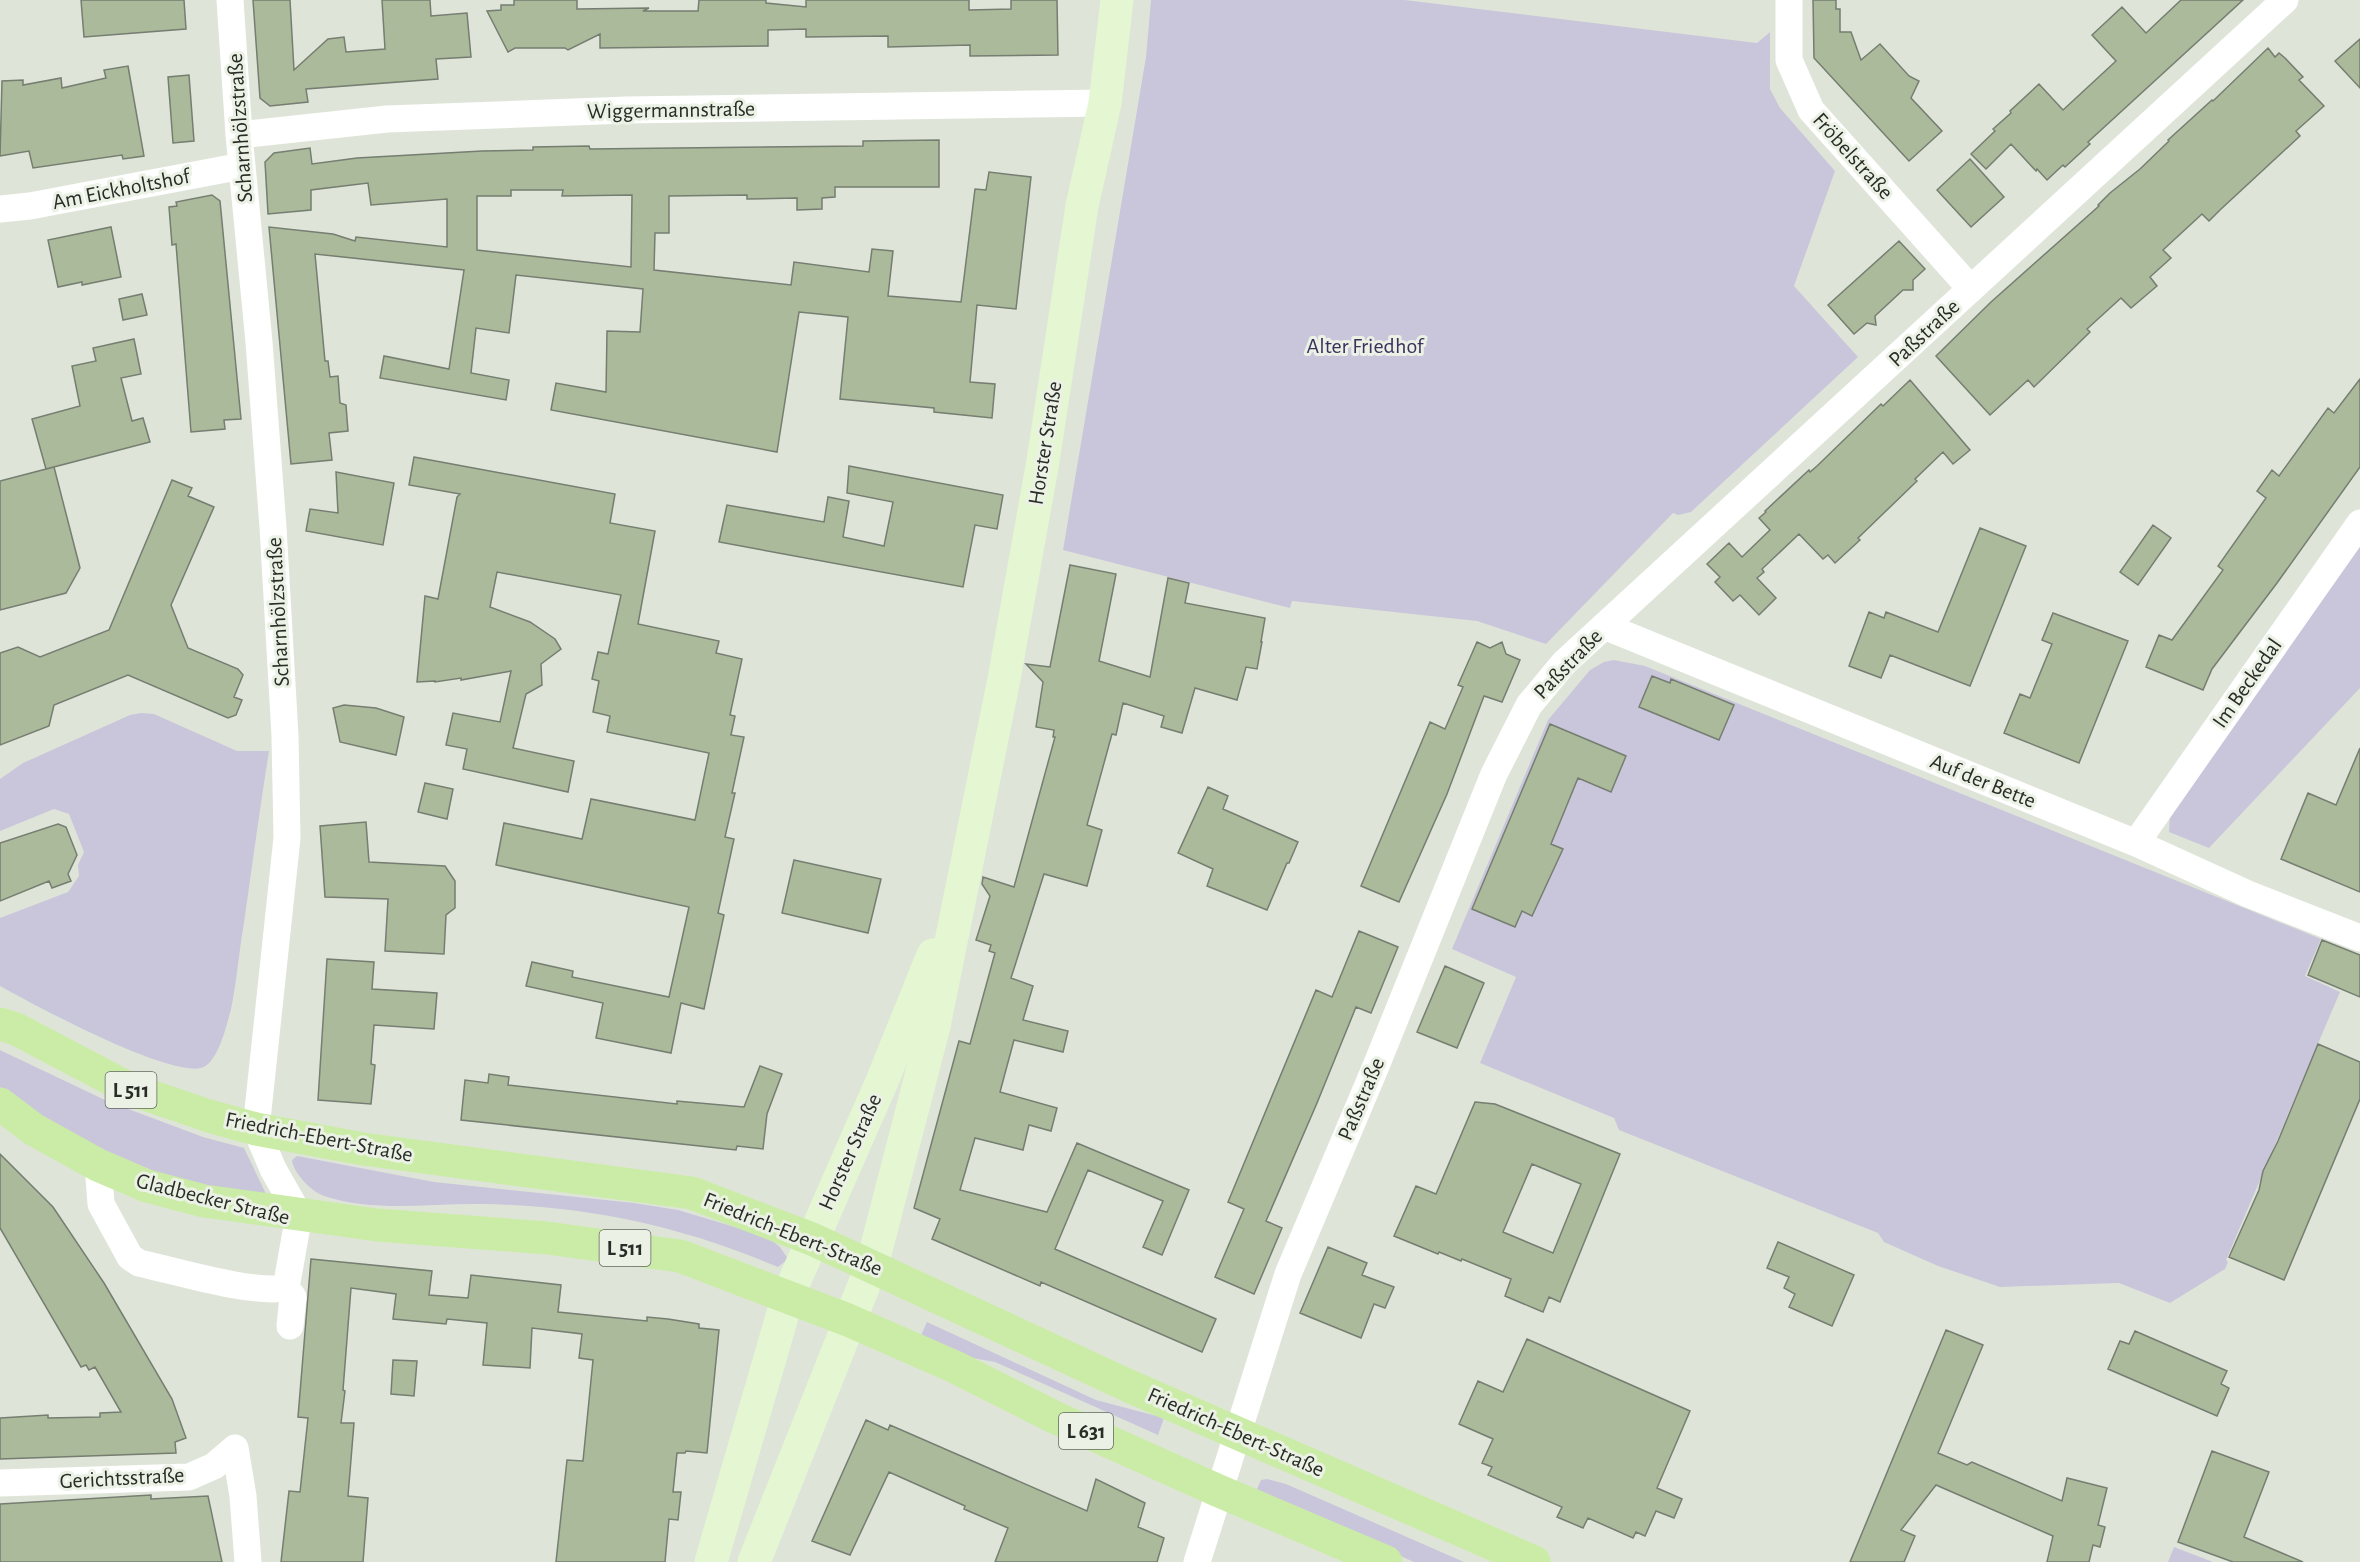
<svg xmlns="http://www.w3.org/2000/svg" width="2360" height="1562" font-family="'Alegreya Sans',sans-serif">
  <style>
    .green { fill: #c9c6db }
    .building { fill: #aaba9b; stroke: #767d71; stroke-width: 1.5; fill-rule: evenodd }
    .lines { fill: none; stroke-linecap: round; stroke-linejoin: round }
    .street { stroke: #fff; stroke-width: 27 }
    .secondary { stroke: #e5f6d3; stroke-width: 33 }
    .primary { stroke: #cbeca6; stroke-width: 33 }
    .labels { text-anchor: middle; dominant-baseline: central; stroke-width: 6; stroke-linejoin: round; paint-order: stroke }
    .shield { fill: #ebf2e5; stroke: #636760; stroke-width: 1.5 }
    .shield-label { font-size: 21px; font-weight: bold; fill: #292c27 }
    .street-label { font-size: 22px; fill: #292c27; stroke: #ebf2e5 }
    .park-label { font-size: 22px; fill: #3b315e; stroke: #ebf2e5 }
  </style>
  <rect width="100%" height="100%" fill="#dee5d8"/>
  <path class="green" d="M 1151,0 L 1405,0 L 1757,43 L 1770,32 L 1770,89 L 1780,108 L 1835,171 L 1794,286 L 1858,357 L 1691,512 L 1678,515 L 1673,513 L 1546,644 L 1477,621 L 1292,601 L 1290,608 L 1063,550 L 1146,57 Z
    M 2360,547 L 2360,688 L 2209,848 L 2169,832 L 2170,813 Z
    M 1614,660 L 1645,666 L 2321,939 L 2305,976 L 2340,992 L 2226,1260 L 2228,1262 L 2225,1269 L 2170,1303 L 2119,1283 L 2000,1287 L 1938,1266 L 1884,1242 L 1878,1233 L 1619,1130 L 1614,1118 L 1480,1063 L 1516,977 L 1452,949 L 1548,720 L 1590,670 L 1604,662 Z
    M 141,713 L 154,714 L 237,751 L 269,751 C 260,808 252,866 244,923 C 239,951 237,981 231,1009 C 227,1024 218,1064 201,1068 C 166,1076 36,1006 0,986 L 0,918 L 68,892 L 79,876 L 78,865 L 84,852 L 69,814 L 54,809 L 0,831 L 0,779 L 23,763 L 130,715 Z
    M 0,1050 L 107,1101 L 203,1137 L 244,1148 L 266,1194 L 179,1181 L 92,1147 L 22,1104 L 0,1087 Z
    M 297,1156 L 434,1182 L 634,1203 L 678,1210 L 768,1237 L 780,1247 L 788,1259 L 778,1267 C 681,1226 588,1206 482,1204 C 430,1203 376,1213 324,1196 C 312,1192 293,1173 292,1160 Z
    M 927,1322 L 1096,1400 L 1164,1418 L 1158,1435 L 995,1362 L 944,1353 L 919,1340 Z
    M 1267,1479 L 1286,1484 L 1464,1562 L 1414,1562 L 1261,1494 L 1257,1489 L 1261,1480 Z
    M 2174,1547 L 2213,1562 L 2168,1562 Z"/>
  <path class="building" d="M 81,0 L 184,0 L 186,29 L 84,37 Z
    M 253,0 L 290,0 L 294,70 L 328,39 L 344,37 L 346,52 L 385,49 L 382,0 L 430,0 L 431,16 L 467,13 L 471,57 L 436,59 L 438,79 L 306,89 L 308,102 L 270,106 L 260,98 Z
    M 514,0 L 577,0 L 577,9 L 649,8 L 643,11 L 698,11 L 699,0 L 766,0 L 766,3 L 806,7 L 806,0 L 969,0 L 969,10 L 1011,9 L 1011,0 L 1057,0 L 1058,55 L 970,56 L 970,45 L 888,47 L 888,36 L 806,37 L 806,29 L 768,30 L 768,46 L 600,48 L 600,34 L 568,50 L 565,48 L 515,48 L 508,52 L 487,11 L 501,10 L 501,5 L 514,5 Z
    M 1813,0 L 1836,0 L 1836,9 L 1840,9 L 1840,32 L 1851,32 L 1861,60 L 1880,44 L 1909,76 L 1919,81 L 1911,98 L 1942,131 L 1909,161 L 1814,58 Z
    M 2181,0 L 2243,0 L 2088,142 L 2090,144 L 2065,167 L 2063,165 L 2047,180 L 2037,169 L 2036,171 L 2011,144 L 1986,169 L 1971,154 L 1995,131 L 1993,129 L 2011,113 L 2010,111 L 2039,84 L 2063,110 L 2116,61 L 2092,35 L 2122,7 L 2146,33 Z
    M 2360,39 L 2360,88 L 2335,61 Z
    M 2268,48 L 2275,57 L 2279,53 L 2285,58 L 2303,77 L 2299,80 L 2324,106 L 2296,131 L 2300,136 L 2220,210 L 2209,221 L 2202,214 L 2163,250 L 2171,258 L 2150,277 L 2157,286 L 2131,308 L 2121,298 L 2087,329 L 2090,332 L 2034,387 L 2028,380 L 1990,415 L 1936,356 L 1991,302 L 2099,206 L 2098,205 L 2110,193 L 2140,169 L 2169,141 L 2168,140 L 2212,100 L 2213,101 Z
    M 128,66 L 144,156 L 123,159 L 122,155 L 33,168 L 29,151 L 0,156 L 2,81 L 23,80 L 23,85 L 61,78 L 62,88 L 106,78 L 104,70 Z
    M 189,75 L 194,141 L 173,143 L 168,77 Z
    M 939,140 L 939,187 L 835,187 L 835,197 L 822,198 L 822,209 L 797,210 L 797,198 L 747,199 L 747,195 L 669,196 L 669,233 L 655,233 L 654,270 L 791,285 L 794,262 L 869,272 L 872,249 L 893,251 L 888,296 L 961,302 L 975,189 L 986,190 L 989,172 L 1031,177 L 1016,309 L 977,305 L 970,382 L 995,384 L 992,418 L 934,412 L 934,408 L 840,399 L 848,317 L 799,312 L 777,452 L 551,410 L 556,383 L 606,392 L 607,331 L 640,332 L 643,289 L 516,275 L 509,333 L 476,328 L 471,373 L 509,380 L 506,400 L 380,378 L 384,356 L 449,369 L 464,270 L 315,254 L 325,361 L 328,361 L 330,377 L 338,376 L 340,403 L 346,405 L 348,431 L 329,433 L 332,460 L 291,464 L 269,227 L 333,234 L 355,241 L 356,237 L 447,247 L 447,199 L 371,205 L 368,183 L 311,190 L 311,210 L 268,214 L 265,162 L 274,153 L 310,148 L 312,164 L 357,158 L 482,151 L 533,150 L 533,147 L 589,146 L 590,149 L 863,146 L 863,141 ZM 511,190 L 563,190 L 562,196 L 632,195 L 631,267 L 477,250 L 477,196 L 511,196 Z
    M 1970,159 L 2004,197 L 1971,227 L 1937,190 Z
    M 212,195 L 220,201 L 241,419 L 224,420 L 225,429 L 191,432 L 176,244 L 172,245 L 169,207 L 177,206 L 176,202 Z
    M 111,227 L 121,277 L 82,285 L 82,282 L 58,287 L 48,240 Z
    M 1899,241 L 1925,269 L 1913,280 L 1913,290 L 1903,290 L 1875,316 L 1876,325 L 1867,323 L 1854,334 L 1828,305 Z
    M 142,294 L 147,315 L 123,320 L 119,299 Z
    M 134,339 L 141,374 L 121,378 L 132,421 L 143,418 L 150,442 L 46,469 L 32,419 L 80,406 L 72,366 L 96,361 L 93,348 Z
    M 2360,379 L 2360,467 L 2277,583 L 2212,669 L 2203,690 L 2146,667 L 2159,635 L 2172,640 L 2223,570 L 2218,566 L 2266,498 L 2257,491 L 2272,470 L 2279,476 L 2328,408 L 2334,413 Z
    M 1910,380 L 1970,450 L 1953,464 L 1943,452 L 1915,479 L 1917,481 L 1858,538 L 1860,540 L 1835,563 L 1828,555 L 1823,559 L 1799,534 L 1762,569 L 1764,572 L 1757,578 L 1776,598 L 1759,615 L 1740,595 L 1733,601 L 1715,582 L 1720,577 L 1707,564 L 1729,543 L 1742,557 L 1770,530 L 1759,518 L 1766,512 L 1765,511 L 1809,470 L 1810,472 L 1817,466 L 1881,404 L 1883,406 Z
    M 414,457 L 615,494 L 610,523 L 655,531 L 638,624 L 719,641 L 716,653 L 742,659 L 730,715 L 735,716 L 731,735 L 744,737 L 732,793 L 735,793 L 725,837 L 734,839 L 718,913 L 724,915 L 704,1009 L 681,1003 L 671,1053 L 596,1038 L 603,1003 L 526,986 L 532,962 L 573,971 L 572,977 L 669,997 L 689,907 L 496,865 L 504,823 L 582,839 L 591,799 L 695,820 L 709,753 L 607,732 L 610,716 L 593,712 L 599,681 L 592,679 L 598,652 L 608,654 L 621,595 L 497,572 L 490,607 L 530,622 L 555,639 L 561,649 L 541,664 L 542,685 L 526,694 L 513,748 L 574,761 L 568,792 L 463,769 L 467,749 L 446,745 L 453,713 L 500,722 L 511,671 L 461,680 L 461,678 L 435,682 L 435,681 L 417,682 L 425,596 L 438,599 L 457,497 L 460,494 L 409,485 Z
    M 849,466 L 1003,495 L 997,529 L 975,525 L 963,587 L 719,542 L 727,505 L 824,522 L 828,497 L 849,501 L 843,537 L 884,546 L 893,502 L 847,493 Z
    M 54,467 L 80,568 L 66,593 L 0,610 L 0,481 Z
    M 336,472 L 394,483 L 383,545 L 306,531 L 310,509 L 338,513 Z
    M 172,480 L 192,488 L 188,496 L 214,507 L 171,605 L 188,648 L 238,669 L 243,675 L 234,697 L 242,700 L 236,715 L 228,718 L 128,675 L 54,705 L 49,726 L 0,745 L 0,653 L 18,647 L 40,657 L 109,630 Z
    M 2153,525 L 2171,538 L 2138,585 L 2120,572 Z
    M 1980,528 L 2026,546 L 1970,686 L 1890,655 L 1881,678 L 1849,666 L 1869,612 L 1884,618 L 1886,612 L 1938,632 Z
    M 1070,565 L 1116,574 L 1099,661 L 1150,677 L 1168,578 L 1189,583 L 1185,603 L 1265,618 L 1261,642 L 1262,642 L 1257,669 L 1246,667 L 1237,700 L 1195,688 L 1182,733 L 1161,727 L 1164,716 L 1123,703 L 1116,735 L 1112,734 L 1087,825 L 1102,830 L 1087,886 L 1044,874 L 1011,978 L 1033,986 L 1023,1020 L 1068,1031 L 1063,1052 L 1014,1040 L 1000,1092 L 1057,1108 L 1051,1131 L 1029,1125 L 1023,1150 L 975,1138 L 960,1190 L 1047,1212 L 1077,1143 L 1189,1190 L 1162,1255 L 1143,1247 L 1163,1201 L 1088,1170 L 1055,1249 L 1216,1319 L 1202,1352 L 1041,1282 L 1040,1286 L 932,1239 L 940,1219 L 914,1208 L 959,1041 L 970,1044 L 995,953 L 989,951 L 991,945 L 976,940 L 990,896 L 982,884 L 983,877 L 1014,887 L 1055,737 L 1053,737 L 1054,730 L 1036,727 L 1043,682 L 1026,664 L 1050,667 Z
    M 2053,613 L 2128,641 L 2079,763 L 2004,733 L 2020,694 L 2030,698 L 2052,644 L 2042,640 Z
    M 1477,642 L 1490,648 L 1502,642 L 1506,654 L 1520,660 L 1502,702 L 1484,696 L 1447,794 L 1399,902 L 1361,886 L 1430,722 L 1445,729 L 1463,687 L 1458,685 Z
    M 1652,676 L 1670,683 L 1671,679 L 1734,705 L 1719,740 L 1639,707 Z
    M 344,705 L 376,708 L 404,717 L 396,755 L 340,742 L 333,708 Z
    M 1550,724 L 1626,756 L 1611,792 L 1578,778 L 1551,844 L 1563,849 L 1532,916 L 1522,911 L 1515,927 L 1472,909 Z
    M 2360,748 L 2360,892 L 2281,859 L 2308,793 L 2336,805 Z
    M 425,783 L 453,789 L 447,819 L 418,812 Z
    M 1208,787 L 1228,796 L 1223,809 L 1298,842 L 1289,863 L 1287,863 L 1267,910 L 1207,886 L 1213,869 L 1178,853 Z
    M 366,822 L 369,862 L 445,866 L 455,881 L 455,908 L 446,915 L 444,954 L 385,951 L 388,899 L 325,897 L 320,826 Z
    M 58,824 L 66,827 L 77,855 L 68,874 L 71,881 L 52,888 L 49,881 L 0,901 L 0,843 Z
    M 794,860 L 881,879 L 868,933 L 782,913 Z
    M 1359,931 L 1398,947 L 1371,1013 L 1356,1007 L 1317,1103 L 1266,1221 L 1282,1228 L 1254,1294 L 1215,1277 L 1244,1209 L 1228,1202 L 1316,990 L 1332,997 Z
    M 2322,940 L 2360,955 L 2360,997 L 2308,975 Z
    M 327,959 L 374,962 L 372,989 L 437,993 L 434,1029 L 374,1025 L 371,1064 L 375,1065 L 371,1104 L 318,1100 Z
    M 1445,966 L 1484,983 L 1457,1048 L 1417,1032 Z
    M 2318,1044 L 2360,1062 L 2360,1099 L 2284,1280 L 2229,1257 L 2259,1190 L 2263,1171 L 2278,1141 Z
    M 760,1066 L 782,1074 L 767,1114 L 763,1149 L 737,1146 L 736,1150 L 461,1120 L 465,1080 L 488,1083 L 489,1074 L 509,1077 L 508,1085 L 677,1104 L 677,1101 L 744,1107 Z
    M 1475,1102 L 1495,1104 L 1620,1154 L 1560,1302 L 1549,1297 L 1543,1312 L 1505,1296 L 1511,1279 L 1462,1259 L 1461,1261 L 1439,1252 L 1438,1254 L 1394,1236 L 1416,1186 L 1436,1194 ZM 1532,1164 L 1581,1184 L 1553,1253 L 1503,1232 Z
    M 0,1154 L 53,1207 L 104,1283 L 172,1399 L 186,1438 L 175,1442 L 176,1453 L 0,1459 L 0,1418 L 48,1415 L 48,1418 L 100,1417 L 100,1413 L 121,1412 L 95,1367 L 89,1370 L 86,1365 L 81,1367 L 0,1228 Z
    M 1778,1242 L 1854,1275 L 1832,1326 L 1789,1307 L 1795,1294 L 1784,1288 L 1789,1277 L 1767,1268 Z
    M 1328,1247 L 1367,1263 L 1362,1275 L 1394,1287 L 1385,1308 L 1374,1304 L 1361,1338 L 1300,1313 Z
    M 311,1259 L 432,1271 L 429,1295 L 468,1298 L 471,1275 L 561,1285 L 558,1312 L 647,1321 L 647,1317 L 668,1319 L 699,1324 L 699,1328 L 719,1330 L 707,1453 L 686,1451 L 685,1453 L 677,1453 L 673,1492 L 681,1492 L 678,1520 L 669,1519 L 665,1562 L 556,1562 L 567,1460 L 583,1461 L 593,1360 L 579,1358 L 582,1334 L 532,1328 L 530,1368 L 483,1365 L 487,1323 L 447,1319 L 446,1324 L 393,1319 L 396,1294 L 351,1288 L 343,1390 L 345,1391 L 341,1423 L 354,1423 L 348,1496 L 368,1498 L 363,1562 L 281,1562 L 289,1491 L 300,1492 L 308,1418 L 298,1417 Z
    M 1946,1330 L 1983,1345 L 1938,1453 L 1967,1465 L 1972,1462 L 2062,1501 L 2067,1478 L 2107,1488 L 2098,1525 L 2105,1527 L 2100,1547 L 2093,1545 L 2089,1562 L 2047,1562 L 2053,1536 L 1936,1485 L 1901,1530 L 1915,1536 L 1904,1562 L 1850,1562 Z
    M 2135,1331 L 2227,1371 L 2221,1384 L 2229,1388 L 2217,1416 L 2108,1369 L 2120,1341 L 2129,1344 Z
    M 1527,1339 L 1690,1411 L 1657,1488 L 1682,1499 L 1674,1518 L 1656,1511 L 1645,1536 L 1636,1532 L 1633,1538 L 1588,1518 L 1583,1528 L 1557,1517 L 1562,1507 L 1488,1475 L 1492,1467 L 1482,1463 L 1493,1439 L 1459,1424 L 1478,1381 L 1503,1392 Z
    M 393,1360 L 417,1361 L 414,1396 L 391,1394 Z
    M 866,1420 L 888,1430 L 890,1425 L 1087,1511 L 1096,1479 L 1145,1503 L 1138,1527 L 1164,1538 L 1157,1562 L 995,1562 L 1008,1528 L 964,1509 L 965,1506 L 889,1472 L 850,1555 L 812,1541 Z
    M 2212,1451 L 2269,1472 L 2244,1537 L 2303,1562 L 2233,1562 L 2178,1542 Z
    M 151,1495 L 151,1499 L 208,1496 L 222,1562 L 0,1562 L 0,1504 Z"/>
  <g class="lines">
    <path class="street" d="M 230,0 L 239,135 L 259,342 L 273,527 L 285,736 L 287,838 L 256,1129 L 273,1169 L 299,1215 L 286,1288
      M 1789,0 L 1789,60 L 1811,110 L 1971,289
      M 239,135 L 387,119 L 627,110 L 1105,103
      M 0,209 L 30,206 L 242,166
      M 1604,626 L 2136,843 L 2248,894 L 2360,938
      M 2136,843 L 2360,523
      M 98,1165 L 101,1204 L 130,1257 L 139,1263 C 176,1271 251,1294 286,1288
      M 286,1288 L 293,1297 L 290,1326
      M 235,1448 L 243,1496 L 248,1562
      M 0,1483 L 189,1477 L 214,1466 L 235,1448
      M 1197,1562 L 1288,1274 L 1376,1066 L 1494,774 L 1529,705 L 1564,663 L 2285,0"/>
    <path class="secondary" d="M 711,1562 L 788,1296 L 883,1079 L 933,955
      M 754,1562 L 872,1265 L 934,1026 L 1004,679 L 1043,461 L 1082,206 L 1105,103 L 1117,0"/>
    <path class="primary" d="M 0,1024 L 16,1029 L 130,1089 L 209,1116 L 256,1129 L 363,1149 L 692,1193 L 812,1239 L 1129,1386 L 1534,1562
      M 0,1104 L 33,1129 L 98,1165 L 147,1186 L 204,1201 L 377,1225 L 547,1238 L 680,1256 L 848,1320 L 955,1367 L 1054,1417 L 1219,1491 L 1386,1562"/>
  </g>
  <g class="labels">
    <g class="shield">
      <rect x="105.5" y="1072" width="51" height="36" rx="4.5"/>
      <rect x="599.5" y="1230" width="51" height="36" rx="4.5"/>
      <rect x="1059" y="1413" width="54" height="36" rx="4.5"/>
    </g>
    <g class="shield-label">
      <text x="131" y="1090">L 511</text>
      <text x="625" y="1248">L 511</text>
      <text x="1086" y="1431">L 631</text>
    </g>
    <g class="street-label">
      <text transform="translate(671 110) rotate(-1)">Wiggermannstraße</text>
      <text transform="translate(240 128) rotate(-94)">Scharnhölzstraße</text>
      <text transform="translate(1853 156) rotate(48)">Fröbelstraße</text>
      <text transform="translate(121 189) rotate(-11)">Am Eickholtshof</text>
      <text transform="translate(1924 333) rotate(-43)">Paßstraße</text>
      <text transform="translate(1045 443) rotate(-81)">Horster Straße</text>
      <text transform="translate(278 612) rotate(-93)">Scharnhölzstraße</text>
      <text transform="translate(1568 664) rotate(-46)">Paßstraße</text>
      <text transform="translate(2247 683) rotate(-55)">Im Beckedal</text>
      <text transform="translate(1983 781) rotate(22)">Auf der Bette</text>
      <text transform="translate(1361 1099) rotate(-67)">Paßstraße</text>
      <text transform="translate(319 1137) rotate(11)">Friedrich-Ebert-Straße</text>
      <text transform="translate(850 1152) rotate(-66)">Horster Straße</text>
      <text transform="translate(213 1199) rotate(14)">Gladbecker Straße</text>
      <text transform="translate(793 1234) rotate(22)">Friedrich-Ebert-Straße</text>
      <text transform="translate(1236 1432) rotate(24)">Friedrich-Ebert-Straße</text>
      <text transform="translate(122 1478) rotate(-3)">Gerichtsstraße</text>
    </g>
    <g class="park-label">
      <text x="1365" y="346">Alter Friedhof</text>
    </g>
  </g>
</svg>
